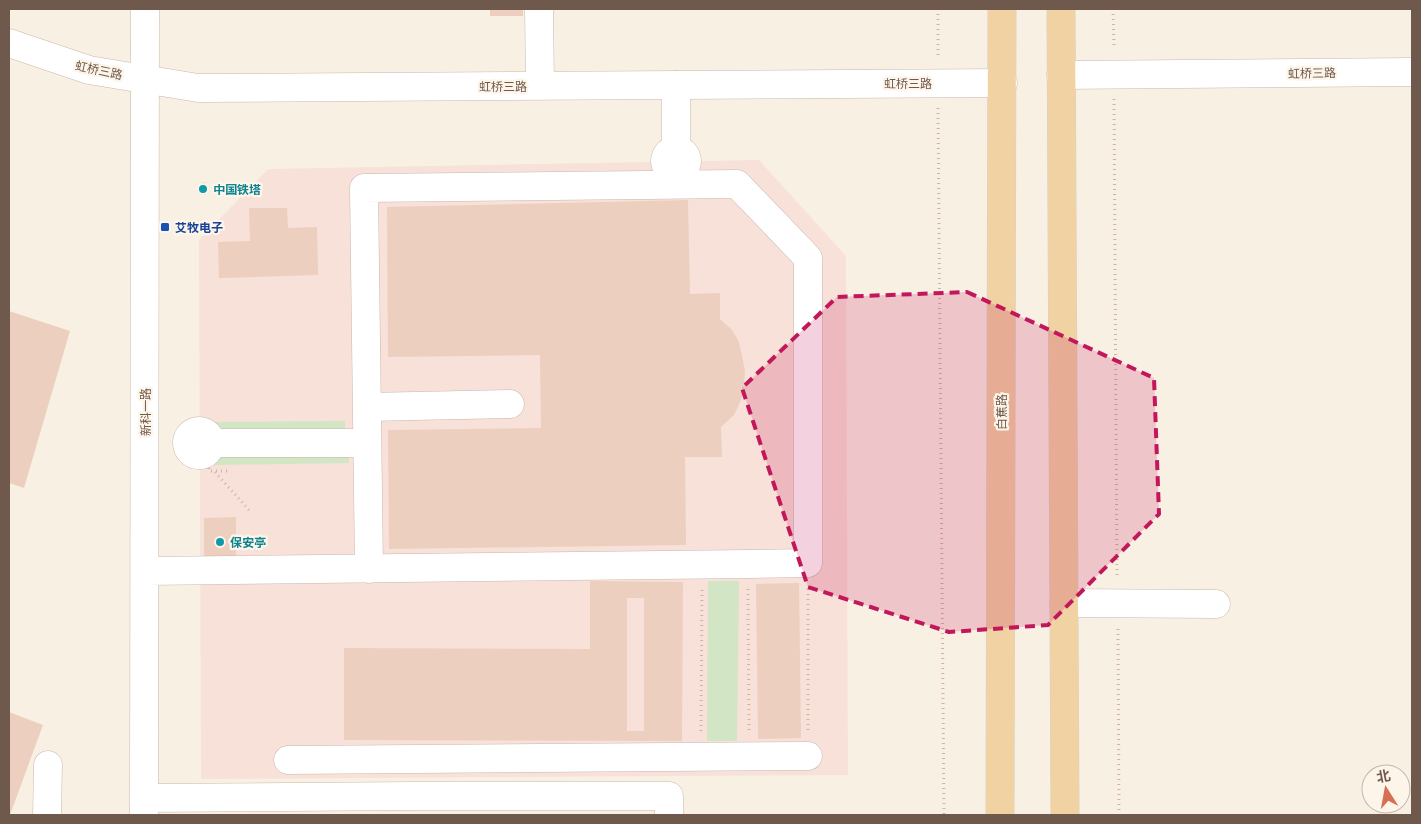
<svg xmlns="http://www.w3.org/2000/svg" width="1421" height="824" font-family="Poppins,'Noto Sans SC',sans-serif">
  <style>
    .commercial { fill: #f8e1d9 }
    .green { fill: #d2e5c4 }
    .building { fill: #eccfbe; fill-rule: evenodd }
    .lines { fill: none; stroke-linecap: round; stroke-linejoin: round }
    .minor-casing { stroke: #c9b8ab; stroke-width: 29 }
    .major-casing { stroke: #d7d0cd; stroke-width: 29 }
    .path { stroke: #d0b3a2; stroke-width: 3; stroke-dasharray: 1 4; stroke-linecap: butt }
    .minor { stroke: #fff; stroke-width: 28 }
    .major { stroke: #f1d2a3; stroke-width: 28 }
    .marked { fill: #c2185b; fill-opacity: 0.2; stroke: #c2185b; stroke-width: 4; stroke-dasharray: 10 6; stroke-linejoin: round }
    .culture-dot { fill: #0f9aa8; stroke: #fdf5e9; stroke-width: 2 }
    .transit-dot { fill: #1a4fb4; stroke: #fdf5e9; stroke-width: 2 }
    .labels { text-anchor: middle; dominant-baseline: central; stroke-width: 4.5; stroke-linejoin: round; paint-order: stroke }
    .street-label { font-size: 12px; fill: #6f584c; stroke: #fdf5e9 }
    .culture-label { font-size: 12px; font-weight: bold; fill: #0d838f; stroke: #fdf5e9; text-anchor: start }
    .transit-label { font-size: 12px; font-weight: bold; fill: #164399; stroke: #fdf5e9; text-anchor: start }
  </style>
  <rect width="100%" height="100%" fill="#f9f0e4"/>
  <path class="commercial" d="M 759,160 L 846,256 L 848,775 L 201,779 L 199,240 L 268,169 Z"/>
  <path class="green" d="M 345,421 L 345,434 L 212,435 L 212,422 Z
    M 349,456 L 349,463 L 212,465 L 212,457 Z
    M 708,581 L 739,581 L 737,741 L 707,741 Z"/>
  <path class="building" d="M 490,9 L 523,9 L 523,16 L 490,16 Z
    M 205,182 L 206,195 L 201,195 L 201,183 Z
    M 688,200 L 690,294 L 720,293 L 720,319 L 732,330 L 739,342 L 745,370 L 744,385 L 741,400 L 734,415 L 721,427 L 722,457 L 685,457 L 686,545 L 389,549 L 388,430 L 541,428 L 540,355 L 388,357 L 387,207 Z
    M 249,208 L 287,208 L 288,228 L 317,227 L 318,275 L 219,278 L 218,242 L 250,241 Z
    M 9,311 L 70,331 L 24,488 L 9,483 Z
    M 236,517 L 236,567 L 204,567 L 204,518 Z
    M 590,581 L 683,582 L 682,741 L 344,740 L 344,648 L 590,649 ZM 627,598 L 644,598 L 644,731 L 627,731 Z
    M 799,583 L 801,738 L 758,739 L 756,584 Z
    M 9,712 L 43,725 L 10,815 L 9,815 Z"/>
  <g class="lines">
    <defs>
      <path id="minor" d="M 539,9 L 540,86
        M 9,43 L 89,70 L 198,88 L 1003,83
        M 1061,75 L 1412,72
        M 676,85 L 676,151
        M665 161a11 11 0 1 1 22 0a11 11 0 1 1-22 0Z
        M 367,407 L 510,404
        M187 443a12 12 0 1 1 24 0a12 12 0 1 1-24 0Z
        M 211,443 L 367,443
        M 145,571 L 748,564 L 808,563 L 808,258 L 737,184 L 364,188 L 369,569
        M 1064,603 L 1216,604
        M 288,760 L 808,756
        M 144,798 L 416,796 L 669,796 L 669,815
        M 47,815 L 48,765
        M 144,815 L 145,9"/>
      <path id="major" d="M 1061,9 L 1065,815
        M 1000,815 L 1002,9"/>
    </defs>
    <use href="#minor" class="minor-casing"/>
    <use href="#major" class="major-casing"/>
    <path class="path" d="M 938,9 L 938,57
      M 1113,9 L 1114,48
      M 1114,99 L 1117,578
      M 938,108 L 944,815
      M 184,446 L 184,459 L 192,459
      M 209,468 L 209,471 L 230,471
      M 215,472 L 249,510
      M 748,589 L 749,730
      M 808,589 L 808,730
      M 1118,629 L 1119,815
      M 701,731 L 702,590"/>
    <use href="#minor" class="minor"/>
    <use href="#major" class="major"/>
  </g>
  <path class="marked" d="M 967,292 L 1154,378 L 1159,514 L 1048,625 L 949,632 L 808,587 L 742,388 L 837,297 Z"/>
  <g class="culture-dot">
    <circle cx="203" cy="189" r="5"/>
    <circle cx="220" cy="542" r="5"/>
  </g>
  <rect class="transit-dot" x="160" y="222" width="10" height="10" rx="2.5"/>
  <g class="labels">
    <g class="street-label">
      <text transform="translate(99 70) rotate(12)">虹桥三路</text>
      <text transform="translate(1312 73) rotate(-1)">虹桥三路</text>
      <text x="908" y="83">虹桥三路</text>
      <text x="503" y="86">虹桥三路</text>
      <text transform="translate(145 412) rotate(-90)">新科一路</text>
      <text transform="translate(1001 412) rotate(-90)">白蕉路</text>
    </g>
    <g class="culture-label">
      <text x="213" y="189">中国铁塔</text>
      <text x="230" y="542">保安亭</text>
    </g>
    <g class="transit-label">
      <text x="175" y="227">艾牧电子</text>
    </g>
  </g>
  <rect width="1421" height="824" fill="none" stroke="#6f584c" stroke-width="20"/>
  <g transform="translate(1386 789) rotate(349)"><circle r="24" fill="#fdf5e9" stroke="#c4b6aa"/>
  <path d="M0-4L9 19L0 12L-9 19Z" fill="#d66f56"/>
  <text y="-8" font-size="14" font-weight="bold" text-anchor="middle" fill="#6f584c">北</text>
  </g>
</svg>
